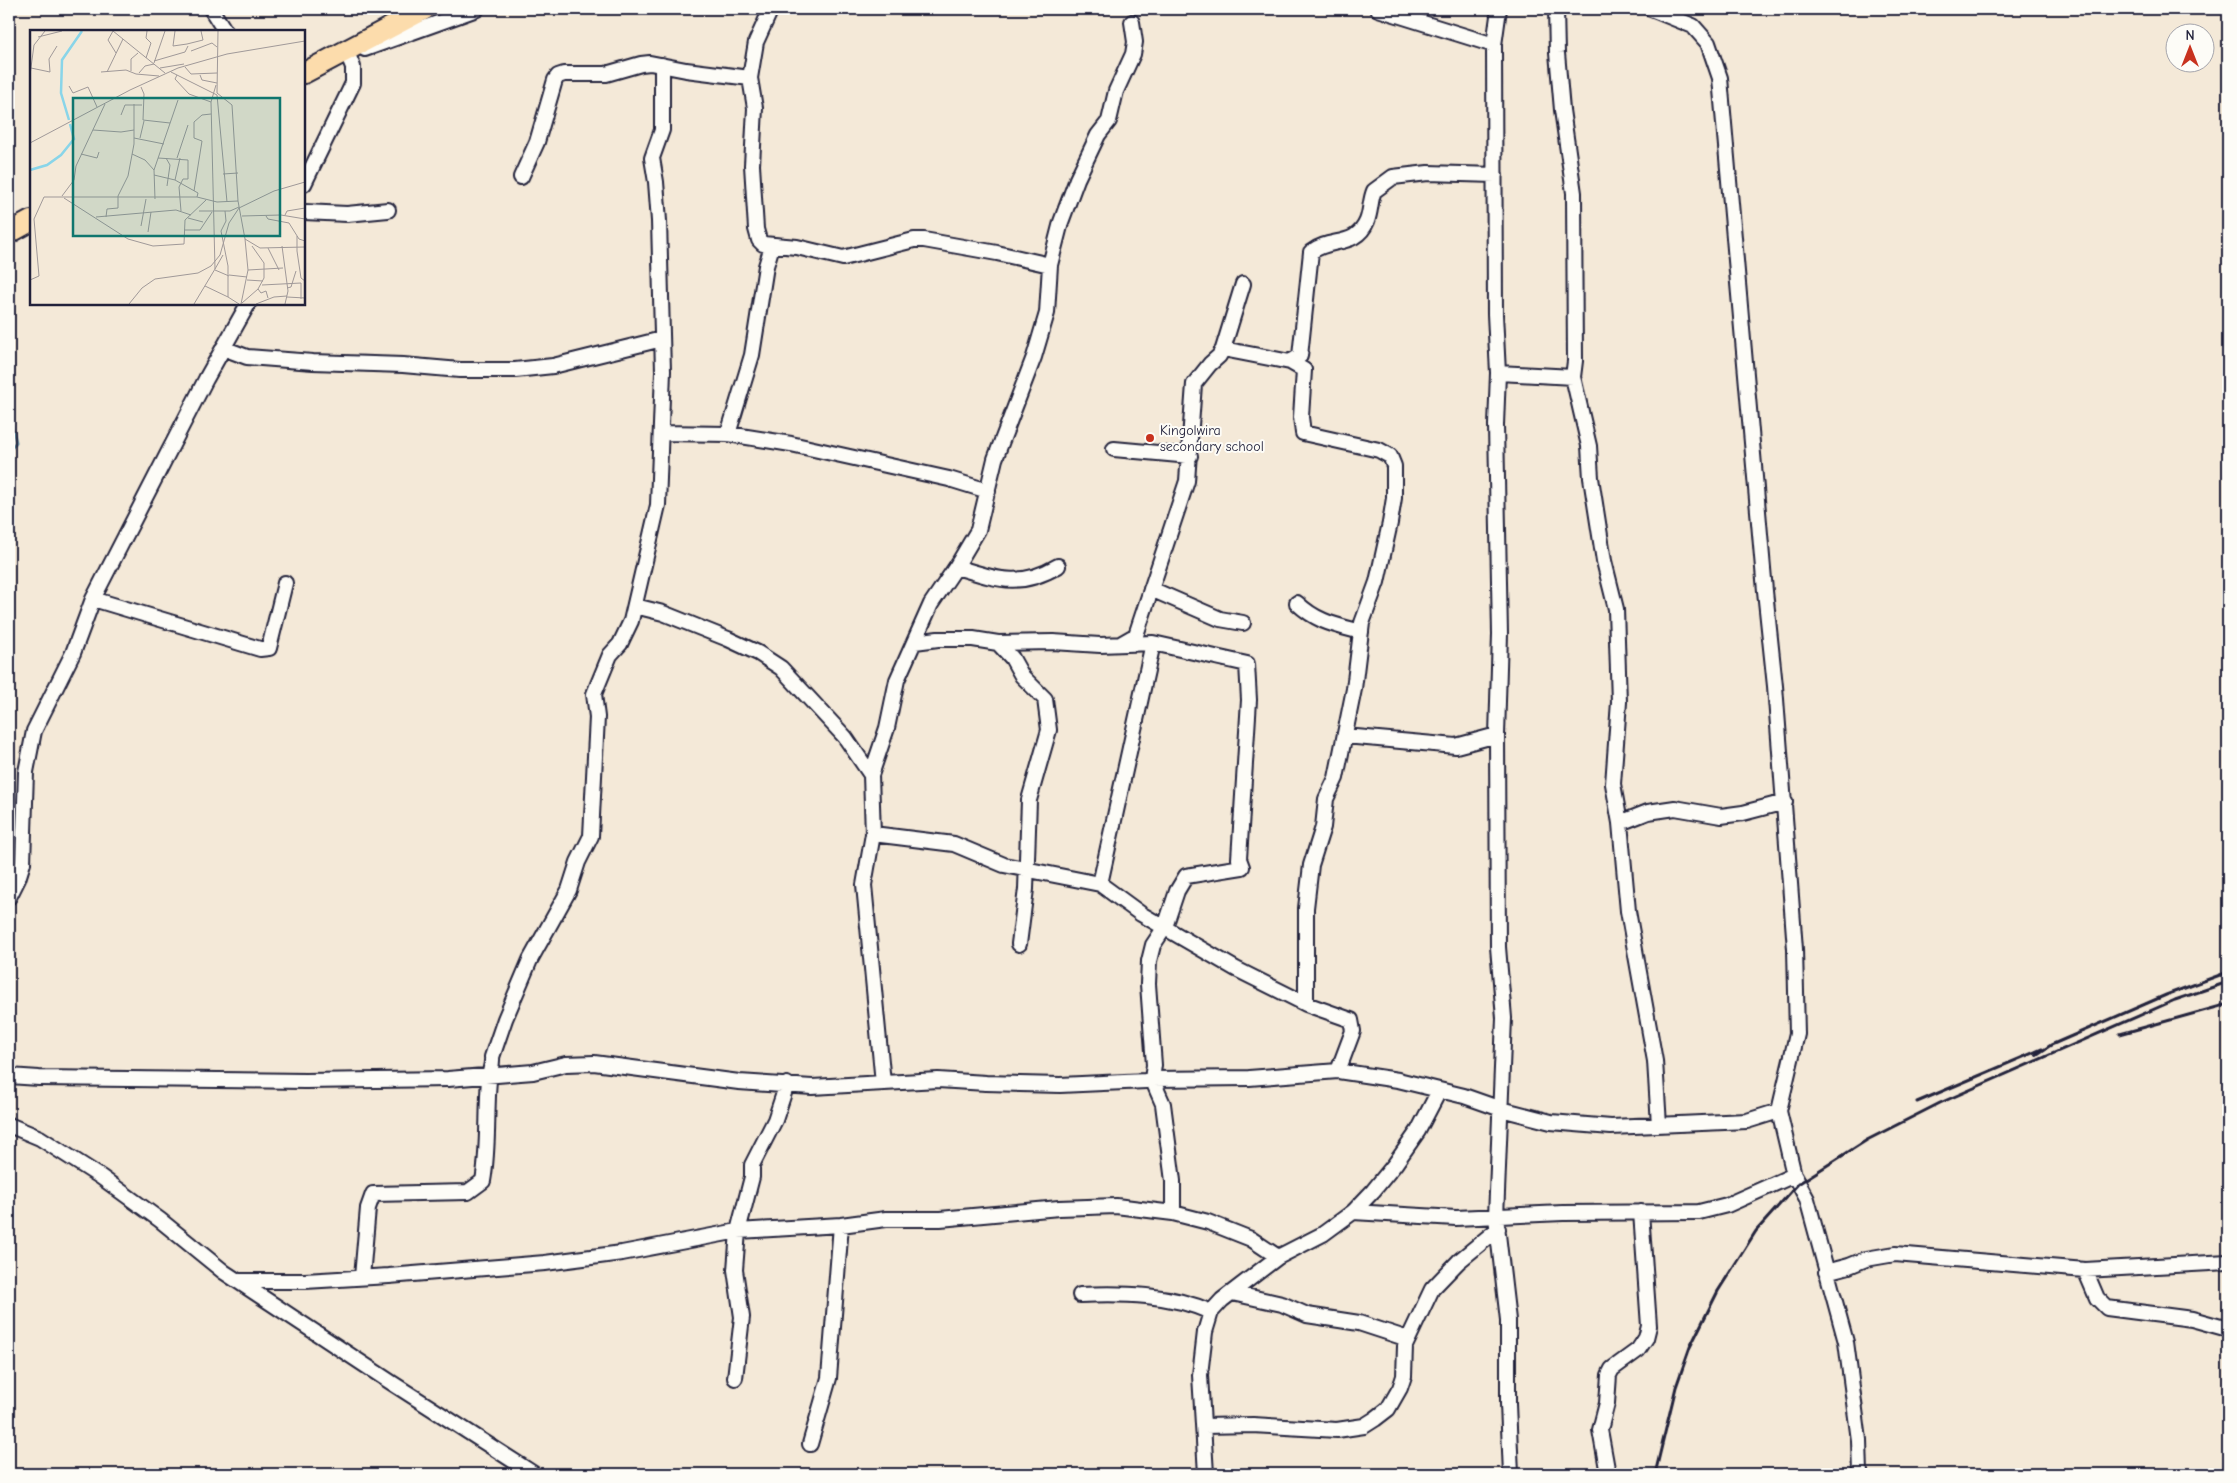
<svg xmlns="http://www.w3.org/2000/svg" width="2237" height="1483" font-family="'Comic Neue',sans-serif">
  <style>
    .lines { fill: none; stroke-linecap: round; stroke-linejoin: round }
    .stream { stroke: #608da3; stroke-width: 3 }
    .minor-casing { stroke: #22223b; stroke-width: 18 }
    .highway-casing { stroke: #22223b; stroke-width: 24 }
    .minor { stroke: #fdfcf7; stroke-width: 14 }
    .highway { stroke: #fcdcac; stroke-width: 20 }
    .rail { stroke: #22223b; stroke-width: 3 }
    .poi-dot { fill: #c8321e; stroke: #fdfcf7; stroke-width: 2 }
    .labels { text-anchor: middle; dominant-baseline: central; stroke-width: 4; stroke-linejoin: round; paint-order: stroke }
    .poi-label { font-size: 14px; fill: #22223b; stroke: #fdfcf7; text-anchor: start }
    .inset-river { fill: none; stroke: #89d5e9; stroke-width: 2.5 }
    .inset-road { fill: none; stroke: #a09999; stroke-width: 1 }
    .view { fill: #0f766e; fill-opacity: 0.15; stroke: #0f766e; stroke-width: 2.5 }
    .inset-edge { fill: none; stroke: #22223b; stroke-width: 2.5 }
  </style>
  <rect width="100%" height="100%" fill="#f4e9d8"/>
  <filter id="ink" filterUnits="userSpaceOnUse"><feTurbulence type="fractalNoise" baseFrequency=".02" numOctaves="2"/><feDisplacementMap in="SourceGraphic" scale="10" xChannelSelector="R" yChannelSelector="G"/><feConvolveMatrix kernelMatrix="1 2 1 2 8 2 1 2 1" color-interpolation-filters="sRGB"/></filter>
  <g filter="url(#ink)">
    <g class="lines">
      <path class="stream" d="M 9,414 L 16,442 L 9,451"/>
      <defs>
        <path id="minor" d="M 211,9 L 225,31
          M 771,9 L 756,42 L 750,78 L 755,108 L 752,165 L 756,229 L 759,240 L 763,244 L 797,247 L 843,258 L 914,240 L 924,240 L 997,253 L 1050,265
          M 1378,9 L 1494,45
          M 1499,9 L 1494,45 L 1495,314 L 1498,373 L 1496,425 L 1500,634 L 1497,735 L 1498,947 L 1504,1018 L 1496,1217 L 1508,1320 L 1508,1404 L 1511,1474
          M 1556,9 L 1557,53 L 1562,110 L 1574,193 L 1575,361 L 1573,377 L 1589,446 L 1591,478 L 1604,561 L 1616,609 L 1619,702 L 1613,784 L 1620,823 L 1628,911 L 1655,1061 L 1659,1125
          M 1651,9 L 1693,26 L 1708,43 L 1720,78 L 1765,591 L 1775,686 L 1795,949 L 1797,1034 L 1779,1111 L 1794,1175 L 1807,1199 L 1846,1342 L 1859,1440 L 1860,1474
          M 365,49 L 477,9
          M 521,177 L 537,142 L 555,80 L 558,76 L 564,74 L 606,74 L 641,64 L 650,63 L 686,70 L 750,78
          M 304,184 L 353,83 L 353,67 L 346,50
          M 304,212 L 347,214 L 388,210
          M 223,348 L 247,357 L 313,362 L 403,365 L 460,370 L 515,370 L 553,366 L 662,339
          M 1223,349 L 1290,362 L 1304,370 L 1301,417 L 1303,433 L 1379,450 L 1390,456 L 1394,466 L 1394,498 L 1390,523 L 1377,582 L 1362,623 L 1354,689 L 1336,778 L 1326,799 L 1323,827 L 1311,865 L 1306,908 L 1306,1004
          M 1290,362 L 1300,356 L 1311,252 C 1330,237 1356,248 1367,221 C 1371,211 1370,200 1374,191 L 1393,177 L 1428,173 L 1495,175
          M 1498,373 L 1573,377
          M 661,433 L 728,434 L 791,444 L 949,479 L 988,491
          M 728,434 L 752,355 L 766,266 L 772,246
          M 1114,449 L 1190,456
          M 956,567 C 997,579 1019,589 1058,566
          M 1151,589 L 1220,619 L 1243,623
          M 93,599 L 260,649 L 269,648 L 285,583
          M 1297,603 C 1317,622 1335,625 1361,632
          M 635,606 L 663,613 L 728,639 L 758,653 L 781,668 L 845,737 L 871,775
          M 915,642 L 938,639 L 973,639 L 998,643 L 1053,642 L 1100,645 L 1153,643 L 1247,664 L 1249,700 L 1239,859 L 1242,867 L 1186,876 L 1177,891 L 1165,927 L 1153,945 L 1149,961 L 1148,984 L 1154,1065 L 1152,1079 L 1163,1104 L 1173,1181 L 1173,1213
          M 998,643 L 1012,658 L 1022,676 L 1045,699 L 1049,730 L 1029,800 L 1026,889 L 1019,944
          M 1122,643 L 1136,635 L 1187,481 L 1194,384 L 1210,364 L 1219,356 L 1223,349 L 1243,284
          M 1345,736 L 1456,746 L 1497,735
          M 1620,823 L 1648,812 L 1675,808 L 1721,816 L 1743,813 L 1785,802
          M 873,834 L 954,844 L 1004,865 L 1100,884 L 1141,914 L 1236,969 L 1306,1004 L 1351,1020 L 1353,1031 L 1338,1071
          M 1100,884 L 1153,643
          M 9,897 L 18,879 L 23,863 L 26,772 L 34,731 L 73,653 L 93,599 L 206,379 L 248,304
          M 9,1076 L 39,1078 L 305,1081 L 448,1079 L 533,1072 L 566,1064 L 594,1063 L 739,1082 L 812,1087 L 938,1080 L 986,1083 L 1060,1085 L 1146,1081 L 1152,1079 L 1249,1078 L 1338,1071 L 1398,1080 L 1464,1096 L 1501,1109 L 1551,1122 L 1611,1127 L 1747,1121 L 1779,1111
          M 883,1083 L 864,885 L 873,834 L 871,775 L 887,728 L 897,680 L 906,660 L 931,604 L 956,567 L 978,530 L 995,459 L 1034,357 L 1047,313 L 1050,265 L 1061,222 L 1077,179 L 1098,135 L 1109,121 L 1116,91 L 1133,54 L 1135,42 L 1132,22
          M 9,1125 L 40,1138 L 101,1177 L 160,1220 L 224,1272 L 392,1383 L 534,1474
          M 1353,1212 L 1456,1218 L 1563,1213 L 1699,1212 L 1727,1205 L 1794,1175
          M 2085,1270 L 2097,1298 L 2107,1308 L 2192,1319 L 2228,1329
          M 1826,1272 L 1849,1266 L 1866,1259 L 1895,1254 L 2085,1270 L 2228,1262
          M 362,1277 L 368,1208 L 373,1194 L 468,1192 L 483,1181 C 489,1147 486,1113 489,1080 C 489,1072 493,1065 492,1057 L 505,1019 L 530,960 L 569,890 L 578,862 L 591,836 L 597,717 L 594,694 L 610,655 L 620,644 L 631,621 L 658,505 L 663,371 L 659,221 L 656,182 L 652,158 L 662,130 L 662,65
          M 239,1281 L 305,1281 L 389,1276 L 545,1263 L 622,1253 L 738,1231 L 841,1225 L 886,1219 L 940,1219 L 1059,1208 L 1116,1206 L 1173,1213 L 1208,1222 L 1251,1239 L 1278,1257
          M 1232,1293 L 1282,1304 L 1307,1315 L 1359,1323 L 1408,1339
          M 1080,1295 C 1123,1293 1171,1294 1211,1312
          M 735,1378 L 742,1317 L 735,1270 L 738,1231 L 752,1177 L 752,1165 L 775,1120 L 787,1084
          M 1204,1426 L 1253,1425 L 1337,1430 L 1364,1426 L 1375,1419 L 1388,1409 L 1400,1388 L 1404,1376 L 1405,1346 L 1432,1289 L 1459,1261 L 1498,1229
          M 810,1444 L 829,1378 L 841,1225
          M 1206,1474 L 1200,1375 L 1205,1332 L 1211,1312 L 1222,1300 L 1278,1257 L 1323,1234 L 1353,1212 L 1373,1191 L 1395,1164 L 1418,1131 L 1439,1091
          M 1608,1474 L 1600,1430 L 1607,1403 L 1609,1375 L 1612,1369 L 1638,1350 L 1646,1338 L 1649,1326 L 1641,1212"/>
        <path id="highway" d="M 304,73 L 425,9
          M 9,233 L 31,221"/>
      </defs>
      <use href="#minor" class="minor-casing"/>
      <use href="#highway" class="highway-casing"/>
      <use href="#minor" class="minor"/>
      <use href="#highway" class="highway"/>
      <path class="rail" d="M 2120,1034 L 2228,1004
        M 2036,1055 L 2051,1045 L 2166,995 L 2228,972
        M 1917,1102 L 2042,1049
        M 1655,1474 L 1676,1387 L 1690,1347 L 1718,1291 L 1756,1231 L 1798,1184 L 1867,1140 L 1940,1103 L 2175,1000 L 2228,982"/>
    </g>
  </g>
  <circle class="poi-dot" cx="1150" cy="438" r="5"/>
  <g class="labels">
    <g class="poi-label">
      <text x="1160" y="430">Kingolwira<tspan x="1160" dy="16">secondary school</tspan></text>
    </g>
  </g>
  <g transform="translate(30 30)">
    <rect width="275" height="275" fill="#f4e9d8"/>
    <path class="inset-river" d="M 39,90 L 31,63 L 32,30 L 52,1M 0,140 L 17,135 L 31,125 L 44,109 L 40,94"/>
    <path class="inset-road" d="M 83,1 L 135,43M 83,1 L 78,10 L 86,23M 145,1 L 143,16 L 157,14M 188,1 L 187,63 L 202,75 L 208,171 L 215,209 L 230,218 L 275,217M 8,7 L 32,1M 157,14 L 173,10 L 171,1M 161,21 L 182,13 L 187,17M 116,28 L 121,13 L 116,8 L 117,1M 124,31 L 155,22 L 158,16M 124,33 L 135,1M 155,37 L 161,44 L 187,43M 1,38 L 20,42 L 19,29 L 27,16M 130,38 L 154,34M 101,41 L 101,29 L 108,23M 71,42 L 96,40 L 106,44 L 129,46M 77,42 L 93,9M 141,42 L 187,65 L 197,172M 109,43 L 115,36 L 124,34M 0,45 L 4,15 L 15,1M 147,45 L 145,49 L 159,64 L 181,72M 170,45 L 172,50 L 187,53M 39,56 L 43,63 L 58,57 L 67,77M 111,57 L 114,64 L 113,90 L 140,93M 91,85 L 95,75 L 112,75M 63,100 L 91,102 L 104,100M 104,108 L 134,114M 110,108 L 114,91M 0,113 L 100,60 L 148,38 L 197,24 L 275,11M 51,124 L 67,128 L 69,122M 102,124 L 115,130 L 124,140M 128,128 L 158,130 L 158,149 L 153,149 L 149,157 L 151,181M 136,128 L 140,135 L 137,156M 147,128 L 158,95M 193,144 L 208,143M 124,145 L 145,150 L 168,163 L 167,167M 145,150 L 150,128M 164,161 L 172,111 L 164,108 L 164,92 L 172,85 L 181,84M 32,166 L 44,150 L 46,136 L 75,74M 34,168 L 98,209 L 123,216 L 154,214 L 155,190 L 176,170M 125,169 L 124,140 L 148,70M 169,181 L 200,181 L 209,177M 195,181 L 196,191 L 191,201 L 198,236 L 198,267 L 209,274M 255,185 L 257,181 L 275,178M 212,186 L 251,185 L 275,189M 236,186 L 238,189 L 259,193 L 269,209 L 275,211M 66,187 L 146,180 L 161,185M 76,187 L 77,179 L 88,178 L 88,166 L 98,146 L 104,114 L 104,74M 158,188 L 173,192M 111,196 L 116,169M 154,200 L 170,200 L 182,182M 118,202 L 121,182M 267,206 L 267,221 L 271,248 L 275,251M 252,216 L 258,261 L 255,274M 238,218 L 249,240M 185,239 L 193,225M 185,240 L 199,246M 218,240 L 253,238M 199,245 L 217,247M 0,250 L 9,246 L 4,189 L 14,167 L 167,167 L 187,172 L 208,171M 217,250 L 233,251M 232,255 L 271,253M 175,256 L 198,267M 257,258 L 261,257 L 266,241M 228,259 L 231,263 L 236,261 L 238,268M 257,267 L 275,268M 271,269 L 271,253M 212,273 L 228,259 L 234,248 L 234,233 L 222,216M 99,274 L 112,258 L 125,249 L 168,243 L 181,236 L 190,225 L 199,193 L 209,178 L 244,161 L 275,152M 164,274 L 185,239 L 181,72 L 186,55M 211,274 L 218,240 L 215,209M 226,274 L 244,267 L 257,266"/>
    <path class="view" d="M 43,68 L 250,68 L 250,206 L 43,206 Z"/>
    <rect width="275" height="275" class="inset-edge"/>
  </g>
  <rect width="2237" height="1483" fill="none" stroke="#fdfcf7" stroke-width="30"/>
  <rect x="15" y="15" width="2207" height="1453" fill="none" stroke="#22223b" stroke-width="2" filter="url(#ink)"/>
  <g transform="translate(2190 48)"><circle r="24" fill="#fdfcf7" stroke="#a5a5ac"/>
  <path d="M0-4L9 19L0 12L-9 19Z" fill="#c8321e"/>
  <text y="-8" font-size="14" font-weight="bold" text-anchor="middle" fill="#22223b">N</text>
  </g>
</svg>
